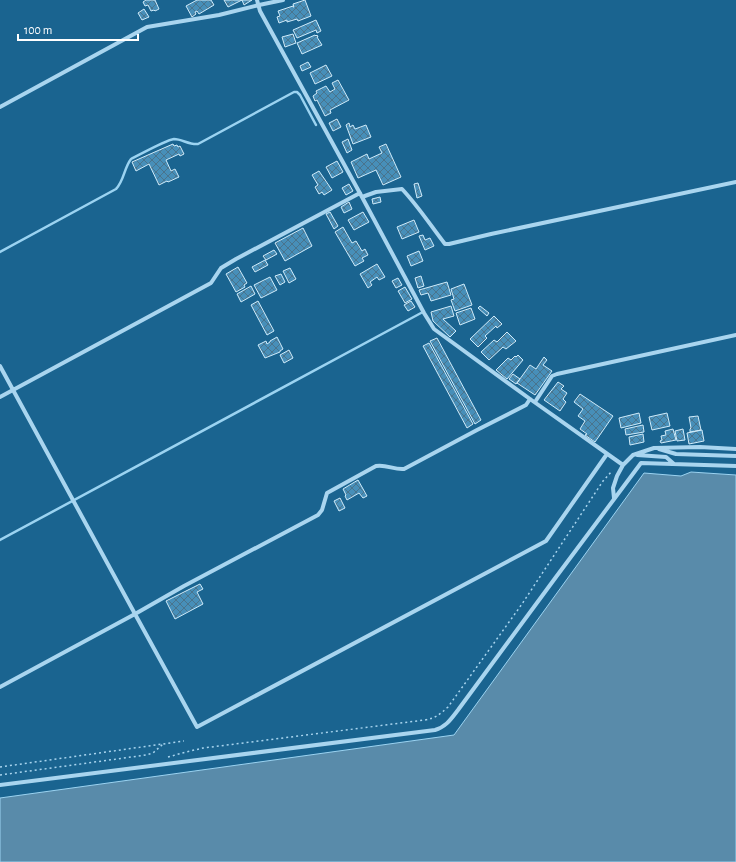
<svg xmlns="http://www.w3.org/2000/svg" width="736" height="862" font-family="'Alegreya Sans',sans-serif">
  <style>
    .water { fill: #598baa; stroke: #9bd3f1 }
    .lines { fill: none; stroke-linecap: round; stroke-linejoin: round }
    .stream { stroke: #9bd3f1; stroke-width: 2.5 }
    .building { fill: url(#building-cross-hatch); stroke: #cfebfa }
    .path { stroke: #a9d5ef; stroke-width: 1.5; stroke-dasharray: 2 3; stroke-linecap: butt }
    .street { stroke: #a9d5ef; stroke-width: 4 }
  </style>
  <defs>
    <pattern id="building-cross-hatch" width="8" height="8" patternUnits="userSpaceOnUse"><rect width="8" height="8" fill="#478fb9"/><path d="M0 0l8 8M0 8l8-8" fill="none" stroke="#49748d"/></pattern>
  </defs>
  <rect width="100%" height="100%" fill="#1a6490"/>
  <path class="water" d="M 691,472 L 736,475 L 736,862 L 0,862 L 0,798 L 454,735 L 644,473 L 681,476 Z"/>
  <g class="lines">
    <path class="stream" d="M 0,252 L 116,189 C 124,181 124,168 131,159 C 139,155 166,140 174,139 C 182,139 189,145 198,144 L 294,92 L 297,92 L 300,95 L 316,125
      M 0,540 L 421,313"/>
  </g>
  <path class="building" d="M 146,0 L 155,0 L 159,9 L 155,11 L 154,10 L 151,11 L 148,5 L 145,6 L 143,2 Z
    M 197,0 L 211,0 L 214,5 L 199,14 L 197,11 L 195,12 L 196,14 L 192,17 L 186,6 Z
    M 224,0 L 252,0 L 244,5 L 242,0 L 228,7 Z
    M 305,0 L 311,16 L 298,21 L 297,19 L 287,22 L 287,20 L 279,23 L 277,17 L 280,16 L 278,11 L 293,6 L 293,7 L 294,7 L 293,4 Z
    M 144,9 L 149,17 L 142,20 L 138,13 Z
    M 316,20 L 321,31 L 317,33 L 316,30 L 297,38 L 293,30 Z
    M 293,34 L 296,43 L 285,47 L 282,37 Z
    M 315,35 L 316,36 L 317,35 L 318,37 L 317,37 L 322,45 L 302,54 L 297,43 Z
    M 308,62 L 311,67 L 302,71 L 300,66 Z
    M 326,65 L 332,76 L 315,84 L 310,73 Z
    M 338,80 L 349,100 L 330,110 L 331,113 L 325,116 L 317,100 L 315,101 L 313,96 L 317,93 L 316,91 L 326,86 L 330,92 L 335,89 L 332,83 Z
    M 337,119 L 341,127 L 333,131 L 329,123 Z
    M 349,123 L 350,127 L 353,125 L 355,129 L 366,125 L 371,137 L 353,144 L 346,125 Z
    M 348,139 L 352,150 L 347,153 L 342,142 Z
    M 173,144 L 174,146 L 177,145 L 178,147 L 180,146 L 184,154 L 180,156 L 179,154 L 166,160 L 171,171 L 175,169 L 179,177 L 168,182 L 167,181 L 159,185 L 149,164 L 136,171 L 132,162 Z
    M 386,144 L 401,177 L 383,185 L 376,170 L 358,178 L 351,162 L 367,154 L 369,159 L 382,153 L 379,147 Z
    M 337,161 L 343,172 L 332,178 L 326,167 Z
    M 319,171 L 332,190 L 324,195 L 322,192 L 319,194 L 315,187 L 318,185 L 312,175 Z
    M 418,183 L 422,196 L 417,198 L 414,184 Z
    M 349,184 L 353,191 L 346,195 L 342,188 Z
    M 380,197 L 381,202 L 373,204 L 372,199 Z
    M 349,202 L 352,209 L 344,213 L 341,207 Z
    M 330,212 L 338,226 L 334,229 L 326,214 Z
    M 363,212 L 369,222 L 354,230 L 348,220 Z
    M 414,220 L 419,232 L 402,239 L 397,227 Z
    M 343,227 L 352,243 L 356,241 L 362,251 L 365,249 L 368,255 L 362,258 L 364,261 L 355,266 L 335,232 Z
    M 303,228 L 312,246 L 285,261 L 275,243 Z
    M 423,235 L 425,240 L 430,238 L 434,246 L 425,250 L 419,236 Z
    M 274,250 L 277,254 L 266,260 L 263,256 Z
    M 419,251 L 423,261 L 411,266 L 407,256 Z
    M 265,260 L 268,265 L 255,272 L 252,267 Z
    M 377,264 L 385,277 L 379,280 L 377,277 L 370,282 L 372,285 L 368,288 L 360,274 Z
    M 238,267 L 247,283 L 244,285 L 245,287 L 236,292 L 226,274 Z
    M 290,268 L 296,279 L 289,283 L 283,271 Z
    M 281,274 L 285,282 L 280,285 L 275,276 Z
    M 421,276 L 424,286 L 418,288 L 415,278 Z
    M 270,277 L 277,290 L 261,298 L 254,285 Z
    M 398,278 L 402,285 L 396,288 L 392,281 Z
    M 447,282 L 451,295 L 431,301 L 428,293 L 421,295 L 419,290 Z
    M 464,284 L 472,305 L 455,311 L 451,300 L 454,299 L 451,289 Z
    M 251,286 L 255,294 L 241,302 L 237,294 Z
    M 405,287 L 412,299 L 405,303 L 398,291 Z
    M 258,301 L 274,331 L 267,335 L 251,305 Z
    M 411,301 L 415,307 L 408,311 L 404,305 Z
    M 451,306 L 454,316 L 443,319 L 456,331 L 450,337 L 433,321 L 431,312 Z
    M 480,306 L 489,313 L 487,316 L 478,308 Z
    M 471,308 L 475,319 L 460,325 L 456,313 Z
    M 494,316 L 502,324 L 497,328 L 496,326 L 485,336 L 487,338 L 478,347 L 470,339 Z
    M 507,332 L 516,341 L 506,349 L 503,347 L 489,360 L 481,352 L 494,340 L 497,342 Z
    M 277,337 L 283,349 L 280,351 L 280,352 L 265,358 L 258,345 L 266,341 L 267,344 L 270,342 L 270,341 Z
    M 437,338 L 481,420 L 475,424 L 430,341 Z
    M 429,343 L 473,424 L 467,428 L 423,346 Z
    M 289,350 L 293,358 L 284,363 L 280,355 Z
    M 518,355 L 523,360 L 507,379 L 496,370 L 508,358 L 511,360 L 515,356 L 516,357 Z
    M 544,357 L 547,360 L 543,365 L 552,371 L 535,395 L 517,383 L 530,365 L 536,369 Z
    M 513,374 L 520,379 L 516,384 L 509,379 Z
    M 558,382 L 564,386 L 561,389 L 567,393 L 563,399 L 566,402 L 560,411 L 544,400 Z
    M 580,394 L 613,416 L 595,442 L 585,435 L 587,434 L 580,429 L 585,421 L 578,416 L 583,409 L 574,402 Z
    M 639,413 L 641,423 L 621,428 L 619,418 Z
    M 667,413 L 670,426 L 652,430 L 649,417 Z
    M 698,416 L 701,430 L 690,432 L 690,429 L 691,428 L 689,417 Z
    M 643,425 L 644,432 L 626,435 L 625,429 Z
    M 673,429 L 676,440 L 661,443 L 660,441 L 662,440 L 661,436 L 666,435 L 665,431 Z
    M 683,429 L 685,440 L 677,441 L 675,431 Z
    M 702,430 L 704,441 L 689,444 L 687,433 Z
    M 643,434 L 644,442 L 630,445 L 629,437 Z
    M 358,480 L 367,496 L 363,498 L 359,493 L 347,500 L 345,496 L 346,495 L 343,489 Z
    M 340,498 L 345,508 L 339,511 L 334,501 Z
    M 200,584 L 203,589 L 197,592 L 203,604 L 175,619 L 166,601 Z"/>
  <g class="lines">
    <path class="path" d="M 168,757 L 186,752 L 203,748 L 425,720 C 436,718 440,714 448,707 L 522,604 L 603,481 L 612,471
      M 0,767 L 184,741
      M 0,775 L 146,755 L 153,753 L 163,744"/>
    <path class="street" d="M 257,0 L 260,11 L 362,197 L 424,313 L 434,329 L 530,399 L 623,465
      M 0,107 L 147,27 L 219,15 L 259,5 L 283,0
      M 362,197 L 376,192 L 402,189 C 418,206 431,226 445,244 L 449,244 L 491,234 L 736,182
      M 0,366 L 135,614 L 197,727 L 546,541 L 607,454
      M 0,397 L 211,283 L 221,268 L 236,259 L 360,193
      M 535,402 L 552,376 L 557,374 L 736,335
      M 659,449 L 676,454 L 736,456
      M 637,455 L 666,457 L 674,464
      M 614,498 L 613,488 L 617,476 L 623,465 L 633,455 L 654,448 L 700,447 L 736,449
      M 0,687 L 135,614 L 184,586 L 318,515 L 322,510 L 327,493 L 376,466 C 386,464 394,470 404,469 L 477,430 L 526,405 L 530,399
      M 0,785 L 435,730 C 446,727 451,719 458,710 L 556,577 L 641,463 L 736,466"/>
  </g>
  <path d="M18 34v6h120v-6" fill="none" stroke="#ffffff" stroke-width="2"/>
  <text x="24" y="34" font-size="12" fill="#ffffff" stroke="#1a6490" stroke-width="3" paint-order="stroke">100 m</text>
</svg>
